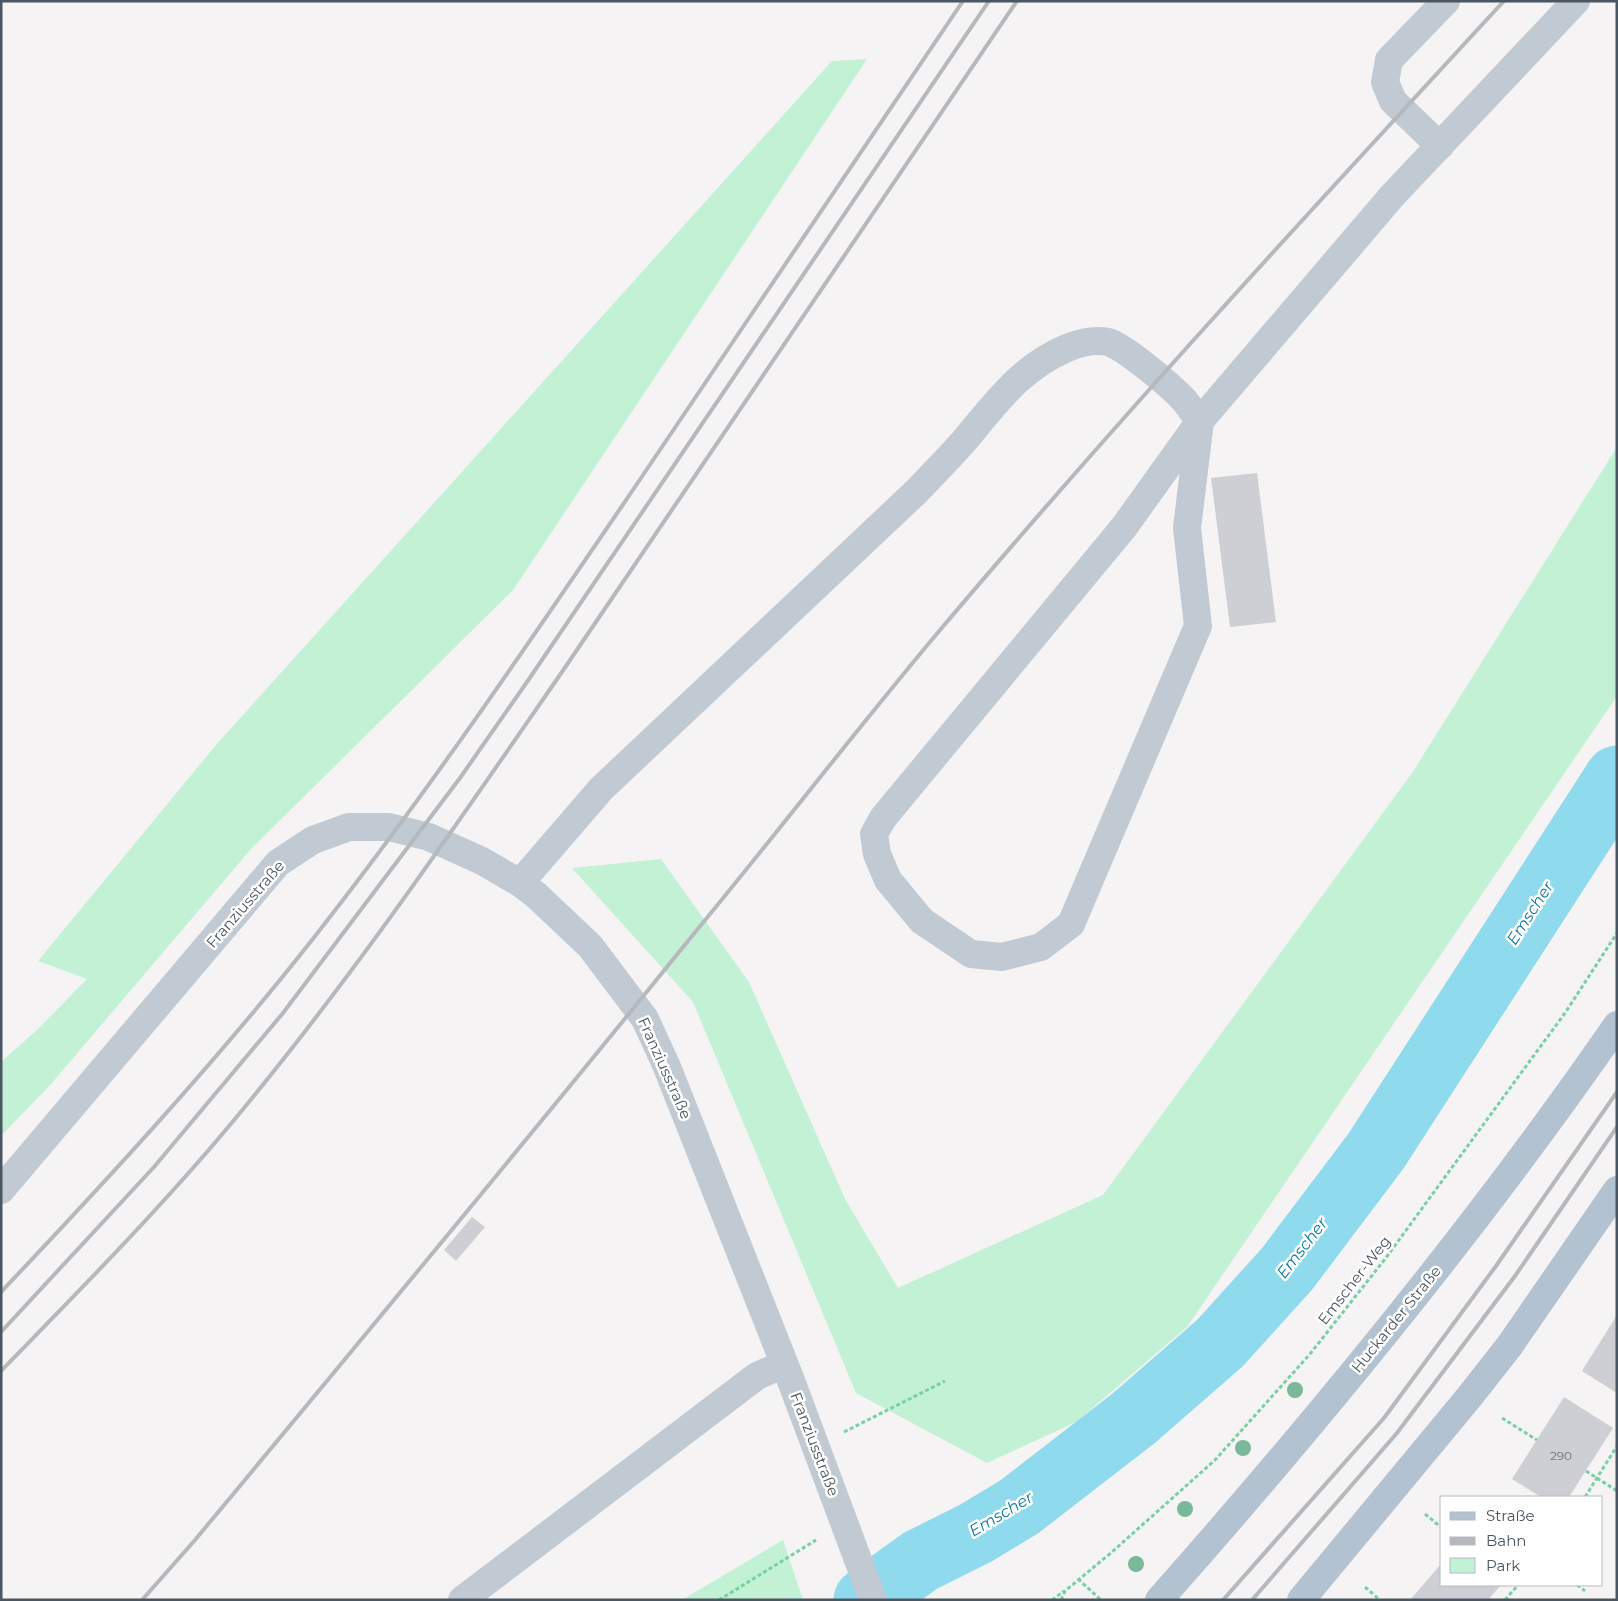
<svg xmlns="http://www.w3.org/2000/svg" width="1618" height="1601" font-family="Montserrat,sans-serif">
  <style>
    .green { fill: #c3f1d5 }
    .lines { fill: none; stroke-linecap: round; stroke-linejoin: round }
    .river { stroke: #90daee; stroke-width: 65 }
    .building { fill: #cdcfd5 }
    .path { stroke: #7ad0a6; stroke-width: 3; stroke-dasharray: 4 2.5; stroke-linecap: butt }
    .minor { stroke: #c1cad2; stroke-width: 28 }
    .major { stroke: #b3c2d1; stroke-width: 28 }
    .rail { stroke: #b5b8bd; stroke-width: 4 }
    .tree { fill: #7bb799 }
    .labels { text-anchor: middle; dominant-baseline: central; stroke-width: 5; stroke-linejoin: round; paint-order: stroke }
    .number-label { font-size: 12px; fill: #6b747e }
    .street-label { font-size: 15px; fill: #4a5661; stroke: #fff }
    .water-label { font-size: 16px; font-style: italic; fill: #0c7c9b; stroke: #fff }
  </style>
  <rect width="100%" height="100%" fill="#f5f3f3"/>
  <path class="green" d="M 867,59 L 513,590 L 251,849 L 51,1084 L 1,1136 L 1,1062 L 37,1030 L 87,979 L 38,961 L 216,745 L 832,61 Z
    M 1617,447 L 1617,696 L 1187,1327 L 1076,1422 L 987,1463 L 856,1393 L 693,1002 L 572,868 L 661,859 L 749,982 L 845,1199 L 898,1288 L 1103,1195 L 1412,773 Z
    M 783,1540 L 803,1600 L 682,1600 Z"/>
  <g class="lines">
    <path class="river" d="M 866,1600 L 920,1561 L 976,1533 L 1019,1507 L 1134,1418 L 1220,1343 L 1287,1269 L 1376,1151 L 1617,778"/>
  </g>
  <path class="building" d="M 1257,473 L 1276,622 L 1230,627 L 1211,478 Z
    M 472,1217 L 485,1227 L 456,1261 L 444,1250 Z
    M 1617,1315 L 1617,1393 L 1582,1371 Z
    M 1564,1397 L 1613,1428 L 1569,1497 L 1541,1497 L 1512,1479 Z
    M 1442,1563 L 1442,1585 L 1501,1585 L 1488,1600 L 1410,1600 Z"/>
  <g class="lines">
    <path class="path" d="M 1502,1418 L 1537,1440
      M 844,1432 L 945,1381
      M 1586,1471 L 1617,1491
      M 1585,1497 L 1617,1446
      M 1425,1514 L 1442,1528
      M 1078,1579 L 1101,1600
      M 1577,1585 L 1585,1591
      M 1365,1587 L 1380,1600
      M 719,1600 L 816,1540
      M 1052,1600 L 1064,1591
      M 1061,1600 L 1065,1591 L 1112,1552 L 1215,1460 L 1310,1354 L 1385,1259 L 1565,1013 L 1617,933
      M 1505,1600 L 1518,1585"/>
    <path class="minor" d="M 1440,146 L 1393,101 L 1385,82 L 1389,60 L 1446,1
      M 520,883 L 601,789 L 917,491 C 933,474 949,458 964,441 C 996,403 1020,368 1067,348 C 1079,343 1094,339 1108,342 C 1125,347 1171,386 1184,400 C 1189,406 1194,414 1200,421 L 1187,528 L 1198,626 L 1071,924 L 1041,947 L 1002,957 L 971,954 L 922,921 L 888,880 L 877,854 L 874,834 L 883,818 L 1124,527 L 1200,421 L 1392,196 L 1576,1
      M 1,1190 L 278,863 L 313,840 L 349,827 L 389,827 L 429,837 L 482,861 L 520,883 L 536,895 L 590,946 L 645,1019 L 667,1067 L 790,1378 L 873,1600
      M 462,1600 L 757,1376 L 784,1364"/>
    <path class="major" d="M 1159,1600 C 1321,1417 1478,1226 1617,1025
      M 1301,1600 L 1470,1396 L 1510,1345 L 1617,1190"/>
    <path class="rail" d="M 1,1292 C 109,1178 215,1063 312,940 C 429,791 535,634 641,478 C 748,319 855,160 963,1
      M 1,1332 L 154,1167 L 283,1013 L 460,778 L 529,679 L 989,1
      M 1,1371 C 73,1297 146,1223 213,1145 C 341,995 452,831 564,669 C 717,447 867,224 1017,1
      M 142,1600 L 195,1540 C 362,1339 528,1139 692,936 C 774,837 852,735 935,636 C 1118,419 1311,210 1504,1
      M 1223,1600 L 1384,1418 L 1496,1266 L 1617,1092
      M 1252,1600 L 1397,1433 L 1515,1276 L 1617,1127"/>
  </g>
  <g class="tree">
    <circle cx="1295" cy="1390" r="8"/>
    <circle cx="1243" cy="1448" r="8"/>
    <circle cx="1185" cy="1509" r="8"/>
    <circle cx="1136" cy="1564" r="8"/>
  </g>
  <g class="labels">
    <g class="number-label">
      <text x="1561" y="1455">290</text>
    </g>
    <g class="street-label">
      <text transform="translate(245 904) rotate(-49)">Franziusstraße</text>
      <text transform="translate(665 1068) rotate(66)">Franziusstraße</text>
      <text transform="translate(1354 1280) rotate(-52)">Emscher-Weg</text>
      <text transform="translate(1396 1319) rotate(-51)">Huckarder Straße</text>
      <text transform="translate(815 1444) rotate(69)">Franziusstraße</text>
    </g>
    <g class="water-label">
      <text transform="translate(1530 913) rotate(-57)">Emscher</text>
      <text transform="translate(1302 1248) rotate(-52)">Emscher</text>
      <text transform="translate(1001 1514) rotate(-31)">Emscher</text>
    </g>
  </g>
  <rect width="1618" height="1601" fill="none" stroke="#4a5661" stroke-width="5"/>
  <rect x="1440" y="1496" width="162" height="90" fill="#ffffff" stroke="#b7bbc0"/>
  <rect x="1450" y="1512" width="25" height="8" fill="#b3c2d1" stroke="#b7bbc0"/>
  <text x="1486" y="1521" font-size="15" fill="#4a5661">Straße</text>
  <rect x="1450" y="1537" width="25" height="8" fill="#b5b8bd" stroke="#b7bbc0"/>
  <text x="1486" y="1546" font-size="15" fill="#4a5661">Bahn</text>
  <rect x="1450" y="1558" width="25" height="15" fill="#c3f1d5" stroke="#b7bbc0"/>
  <text x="1486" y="1571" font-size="15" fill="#4a5661">Park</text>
</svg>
